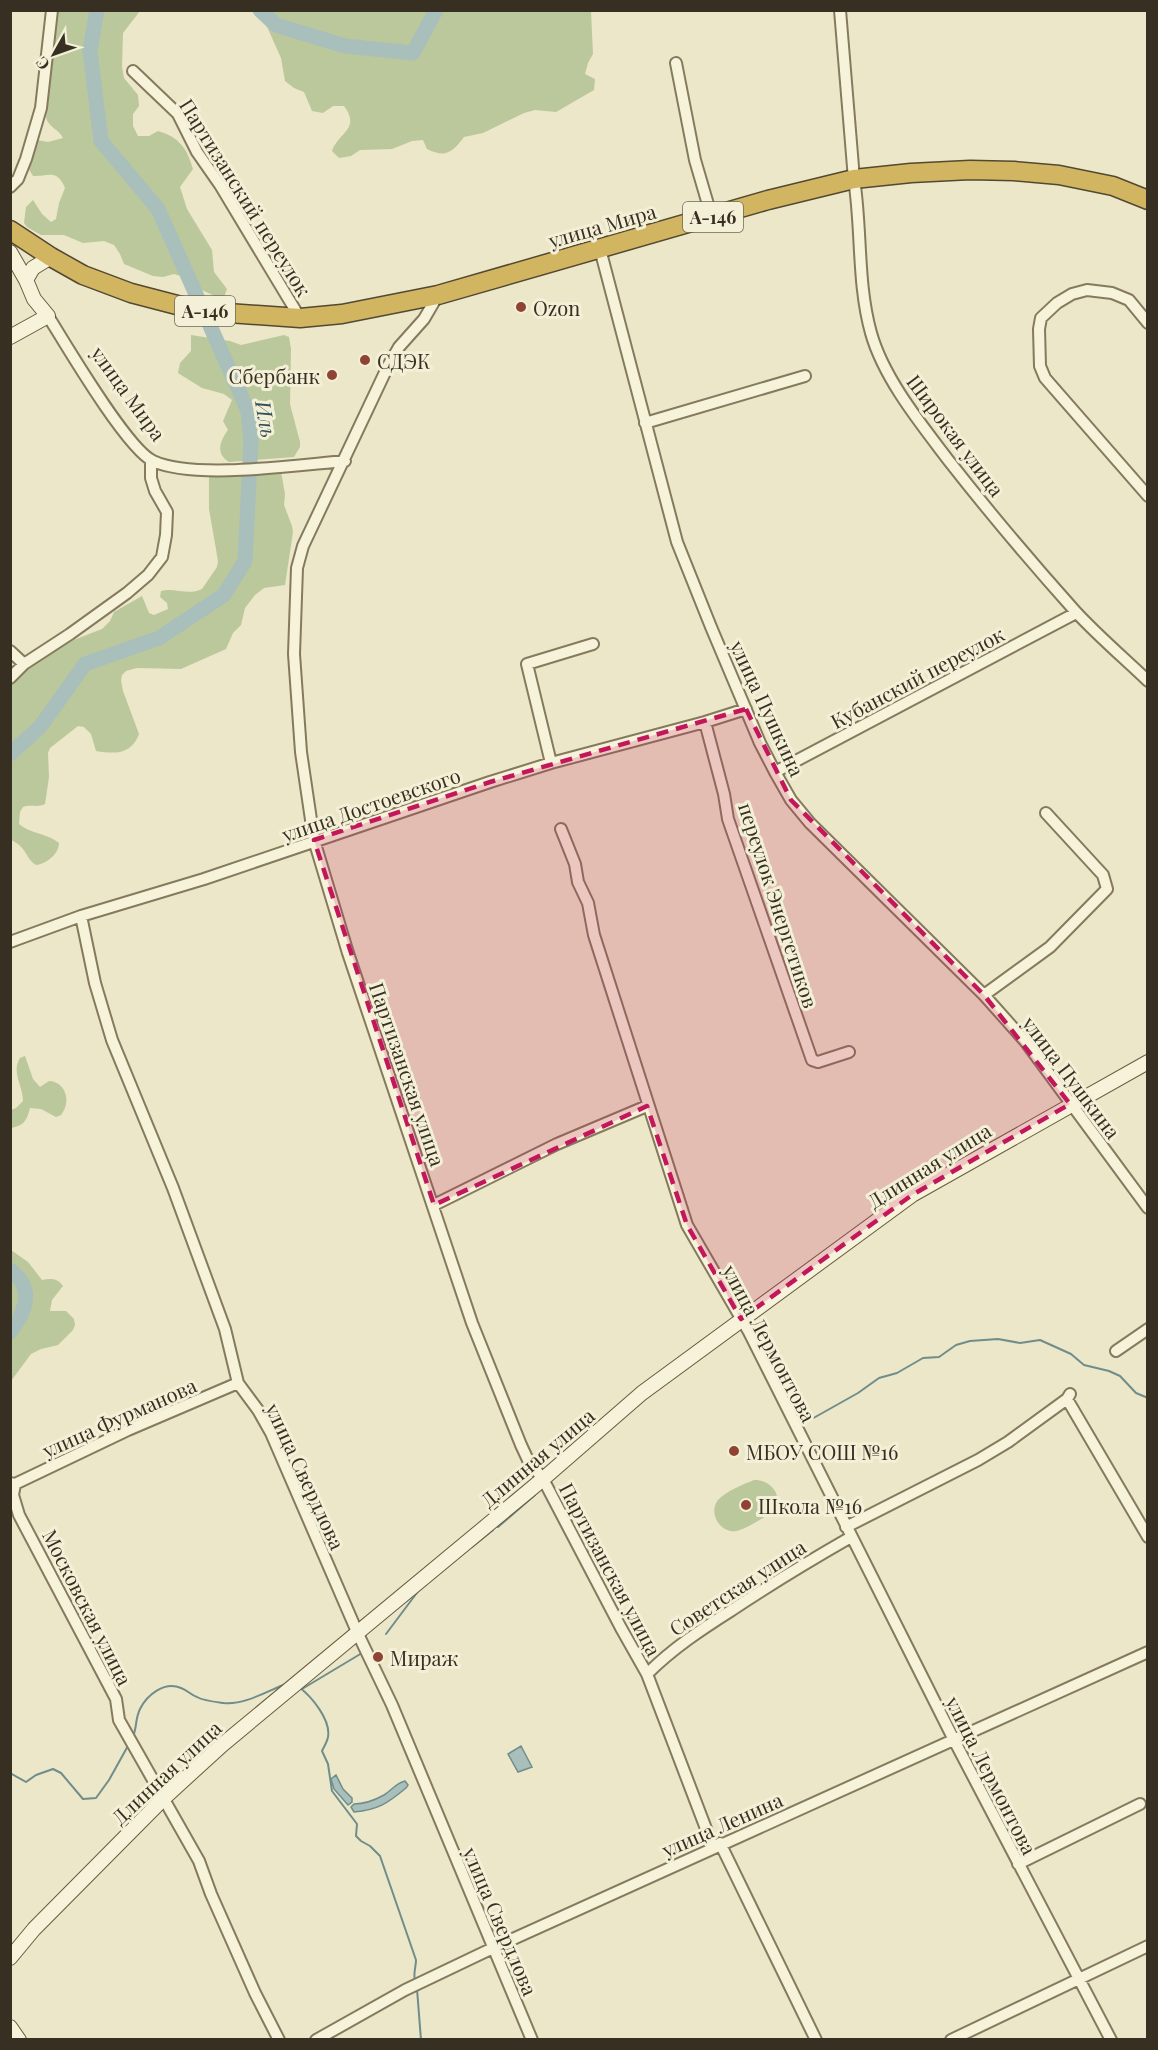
<svg xmlns="http://www.w3.org/2000/svg" width="1158" height="2050" font-family="'Playfair Display',serif">
  <style>
    .green { fill: #bbc89c }
    .water { fill: #a8bfbc; stroke: #708d8b; stroke-width: 1.5 }
    .lines { fill: none; stroke-linecap: round; stroke-linejoin: round }
    .stream { stroke: #708d8b; stroke-width: 2 }
    .river { stroke: #a8bfbc; stroke-width: 15 }
    .street-casing { stroke: #857a5e; stroke-width: 14 }
    .secondary-casing { stroke: #675b41; stroke-width: 16 }
    .highway-casing { stroke: #534832; stroke-width: 21 }
    .street { stroke: #f6f3da; stroke-width: 10 }
    .secondary { stroke: #f6f3da; stroke-width: 14 }
    .highway { stroke: #d2b560; stroke-width: 18 }
    .marked { fill: #c2185b; fill-opacity: 0.2; stroke: #c2185b; stroke-width: 4.5; stroke-dasharray: 12 8; stroke-linejoin: round }
    .poi-dot { fill: #8f4333; stroke: #f3f0d7; stroke-width: 2 }
    .labels { text-anchor: middle; dominant-baseline: central; stroke-width: 6; stroke-linejoin: round; paint-order: stroke }
    .shield { fill: #f3f0d7; stroke: #6f6958; stroke-width: 1.5 }
    .shield-label { font-size: 18px; font-weight: bold; fill: #372f21 }
    .street-label { font-size: 20px; fill: #372f21; stroke: #f3f0d7 }
    .poi-label { font-size: 20px; fill: #372f21; stroke: #f3f0d7; text-anchor: start }
    .water-label { font-size: 21px; font-style: italic; fill: #315155; stroke: #f3f0d7 }
  </style>
  <rect width="100%" height="100%" fill="#ebe7c8"/>
  <path class="green" d="M 57,11 L 140,11 L 123,33 L 122,67 L 124,78 L 138,95 L 139,106 L 133,114 L 133,126 L 138,136 L 149,136 L 158,131 C 179,137 187,148 193,169 L 180,187 L 187,209 L 212,250 L 214,272 L 227,289 L 223,300 L 202,290 L 184,277 L 174,274 L 163,277 L 153,276 L 124,264 L 120,254 L 114,245 L 104,241 L 83,243 L 64,235 L 41,235 L 27,227 L 24,223 L 26,207 L 33,200 L 42,214 L 51,222 L 56,219 L 59,203 L 65,188 C 57,168 47,177 33,176 L 27,166 L 33,144 L 37,140 L 48,142 L 63,138 C 59,129 49,128 46,118 L 51,47 Z
    M 260,11 L 591,11 L 593,54 L 588,63 L 585,74 L 595,79 L 594,90 L 556,112 L 535,110 L 524,113 L 483,133 L 464,137 C 452,153 445,158 427,149 L 423,140 L 412,141 L 392,149 L 360,150 L 351,156 L 339,158 L 332,151 C 339,132 361,129 344,106 L 333,106 L 323,113 L 312,111 L 304,92 L 294,88 L 285,81 L 281,58 Z
    M 191,335 L 230,341 L 241,345 L 284,335 L 289,337 L 291,349 L 290,404 L 300,442 L 300,447 L 294,457 L 229,462 C 216,454 219,442 228,430 L 223,421 L 232,400 L 224,394 L 202,388 L 178,373 L 180,363 L 191,351 Z
    M 281,472 L 285,494 L 284,505 L 292,526 L 293,532 L 285,585 L 264,588 L 255,595 L 245,608 L 241,625 L 233,633 L 226,649 L 181,669 L 137,668 L 126,671 L 122,675 L 121,680 L 123,691 L 139,734 C 131,755 115,754 96,751 L 91,734 L 84,727 L 78,726 L 50,748 L 48,753 L 49,777 L 45,804 C 38,808 31,804 23,807 L 20,812 L 19,824 C 30,834 47,833 59,843 C 59,854 46,864 36,865 C 25,858 27,847 11,840 L 11,685 L 33,663 L 71,641 L 102,629 L 110,621 L 114,612 L 142,596 L 149,613 L 154,615 L 168,609 L 167,603 L 160,597 L 161,591 C 174,587 188,596 202,589 L 217,567 L 218,561 L 209,509 L 209,477 Z
    M 25,1056 L 33,1079 L 40,1087 L 49,1081 C 67,1082 71,1103 61,1115 L 56,1117 L 41,1109 L 30,1108 C 27,1121 23,1126 11,1128 L 11,1110 L 16,1108 L 23,1101 C 23,1086 11,1072 20,1058 Z
    M 11,1250 L 28,1262 L 42,1280 C 50,1278 58,1278 63,1286 L 52,1300 L 50,1311 L 66,1311 L 74,1319 L 75,1325 L 73,1330 L 58,1345 L 41,1349 L 31,1354 L 11,1381 Z
    M 754,1480 C 770,1479 785,1496 773,1510 C 768,1516 745,1529 737,1531 C 720,1534 708,1513 718,1500 C 726,1491 744,1484 754,1480 Z"/>
  <path class="water" d="M 521,1746 L 532,1767 L 518,1772 L 508,1754 Z
    M 336,1775 L 343,1789 L 352,1798 L 352,1802 L 348,1805 L 334,1789 L 331,1779 Z
    M 405,1781 L 408,1785 L 406,1788 C 388,1803 378,1810 354,1812 L 351,1807 L 354,1804 C 364,1804 375,1800 384,1795 C 392,1790 396,1783 405,1781 Z"/>
  <g class="lines">
    <path class="stream" d="M 801,1425 L 858,1393 L 879,1378 L 897,1373 L 923,1358 L 939,1357 L 956,1345 L 970,1341 L 998,1339 L 1020,1343 L 1040,1340 L 1071,1354 L 1084,1365 L 1109,1371 L 1120,1376 L 1136,1393 L 1148,1398
      M 498,1527 L 535,1495
      M 472,1547 L 493,1530
      M 386,1634 L 419,1590
      M 299,1687 C 312,1697 331,1720 328,1737 C 327,1742 324,1747 322,1751 L 328,1764 L 332,1791 L 357,1824 L 356,1836 L 361,1841 L 370,1846 L 380,1856 L 416,1960 C 416,1967 413,1973 415,1981
      M 302,1689 L 362,1653
      M 133,1736 C 137,1728 135,1719 140,1709 C 147,1695 164,1681 181,1688 C 187,1690 191,1695 197,1697 C 204,1701 216,1702 224,1703 C 245,1705 267,1691 286,1684
      M 10,1773 L 26,1782 L 36,1775 L 53,1769 L 61,1773 L 83,1799 L 96,1798 L 109,1780 L 129,1744
      M 417,1989 L 421,2040"/>
    <path class="river" d="M 260,10 L 276,25 L 345,46 L 413,53 L 436,10
      M 10,754 L 40,727 L 85,664 L 159,638 L 224,595 L 245,561 L 251,442 L 248,411 L 158,209 L 101,141 L 90,51 L 97,10
      M 10,1270 C 14,1273 19,1277 21,1281 C 32,1298 21,1318 10,1332"/>
    <defs>
      <path id="street" d="M 840,10 L 854,179 C 862,230 857,283 871,333 C 884,379 921,424 949,461 C 989,512 1032,563 1075,611 C 1098,636 1124,658 1148,681
        M 676,63 L 695,160 L 712,218
        M 133,71 L 178,114 L 197,152 L 220,185 L 300,318
        M 10,187 L 18,179 L 26,159 L 41,108 L 52,10
        M 600,249 L 677,542 L 711,627 L 760,743 L 775,772 L 791,800 L 810,823 L 984,995 L 1025,1041 L 1148,1208
        M 438,295 L 424,319 L 399,347 L 388,366 L 303,546 L 297,568 L 294,654 L 301,752 L 314,840 L 348,953 L 472,1323 L 521,1445 L 528,1460 L 543,1479 L 621,1628 L 647,1674 L 713,1847
        M 48,316 C 66,345 127,449 153,461 C 194,480 297,465 345,461
        M 1148,323 L 1129,300 L 1112,293 L 1087,290 L 1072,294 L 1057,303 L 1041,318 L 1039,329 L 1040,366 L 1045,378 L 1148,496
        M 645,423 L 805,376
        M 10,651 L 24,664
        M 10,678 L 24,664 L 70,634 L 127,593 L 148,575 L 162,557 L 166,535 L 167,512 L 155,491 L 151,478 L 151,460
        M 705,722 L 724,794 L 728,819 L 812,1060 L 818,1062 L 849,1052
        M 551,763 L 527,664 L 593,644
        M 775,772 L 1076,613
        M 561,829 L 575,864 L 578,882 L 588,903 L 594,935 L 687,1225 L 749,1332 L 954,1740 L 1111,2040
        M 81,916 L 95,983 L 112,1040 L 173,1188 L 225,1329 L 238,1383 L 258,1410 L 271,1433 L 358,1634 L 392,1705 L 532,2040
        M 10,942 L 81,916 L 204,879 L 490,782 L 551,763 L 705,722 L 746,709
        M 984,995 L 1050,947 L 1107,889 L 1103,875 L 1046,813
        M 434,1205 L 557,1144 L 647,1106
        M 1116,1351 L 1148,1329
        M 1067,1399 L 1148,1537
        M 10,1483 L 15,1484 L 13,1495 L 19,1515 L 116,1699 L 119,1720 L 199,1861 L 211,1894 L 255,1993 L 279,2040
        M 15,1484 L 128,1430 L 238,1383
        M 846,1527 L 978,1460 L 1008,1442 L 1067,1399 L 1070,1394
        M 647,1674 C 673,1648 702,1629 732,1610 C 771,1584 811,1560 851,1537
        M 720,1843 L 816,2040
        M 1018,1864 L 1140,1804
        M 316,2040 L 405,1990 L 493,1948 L 1148,1652
        M 951,2040 L 1148,1946"/>
      <path id="secondary" d="M 10,252 L 26,280
        M 10,337 L 48,316 L 34,299 L 26,280 L 33,268 L 51,257
        M 10,1958 L 34,1929 L 164,1798 L 222,1745 L 543,1479 L 642,1393 L 912,1195 L 1148,1062
        M 10,2027 L 19,2040"/>
      <path id="highway" d="M 10,230 L 51,257 L 83,275 L 131,293 L 200,311 L 300,318 L 342,314 L 438,295 L 768,200 L 854,179 L 911,173 L 970,170 L 1014,171 L 1059,175 L 1113,186 L 1148,200"/>
    </defs>
    <use href="#street" class="street-casing"/>
    <use href="#secondary" class="secondary-casing"/>
    <use href="#highway" class="highway-casing"/>
    <use href="#street" class="street"/>
    <use href="#secondary" class="secondary"/>
    <use href="#highway" class="highway"/>
  </g>
  <path class="marked" d="M 746,709 L 791,800 L 984,995 L 1070,1104 L 912,1195 L 741,1319 L 687,1225 L 647,1106 L 434,1205 L 314,840 L 490,782 Z"/>
  <g class="poi-dot">
    <circle cx="521" cy="307" r="6"/>
    <circle cx="365" cy="360" r="6"/>
    <circle cx="332" cy="375" r="6"/>
    <circle cx="734" cy="1451" r="6"/>
    <circle cx="746" cy="1505" r="6"/>
    <circle cx="378" cy="1657" r="6"/>
  </g>
  <g class="labels">
    <g class="shield">
      <rect x="683" y="202" width="60" height="30" rx="4.5"/>
      <rect x="175" y="296" width="60" height="30" rx="4.5"/>
    </g>
    <g class="shield-label">
      <text x="713" y="217">А-146</text>
      <text x="205" y="311">А-146</text>
    </g>
    <g class="street-label">
      <text transform="translate(246 197) rotate(58)">Партизанский переулок</text>
      <text transform="translate(602 225) rotate(-16)">улица Мира</text>
      <text transform="translate(129 393) rotate(54)">улица Мира</text>
      <text transform="translate(956 435) rotate(53)">Широкая улица</text>
      <text transform="translate(917 677) rotate(-28)">Кубанский переулок</text>
      <text transform="translate(768 708) rotate(65)">улица Пушкина</text>
      <text transform="translate(371 804) rotate(-19)">улица Достоевского</text>
      <text transform="translate(779 905) rotate(72)">переулок Энергетиков</text>
      <text transform="translate(408 1074) rotate(71)">Партизанская улица</text>
      <text transform="translate(1072 1077) rotate(53)">улица Пушкина</text>
      <text transform="translate(929 1165) rotate(-32)">Длинная улица</text>
      <text transform="translate(770 1343) rotate(62)">улица Лермонтова</text>
      <text transform="translate(119 1417) rotate(-24)">улица Фурманова</text>
      <text transform="translate(537 1457) rotate(-40)">Длинная улица</text>
      <text transform="translate(306 1476) rotate(65)">улица Свердлова</text>
      <text transform="translate(611 1569) rotate(62)">Партизанская улица</text>
      <text transform="translate(737 1587) rotate(-33)">Советская улица</text>
      <text transform="translate(88 1607) rotate(63)">Московская улица</text>
      <text transform="translate(166 1772) rotate(-43)">Длинная улица</text>
      <text transform="translate(992 1775) rotate(63)">улица Лермонтова</text>
      <text transform="translate(722 1824) rotate(-24)">улица Ленина</text>
      <text transform="translate(501 1921) rotate(67)">улица Свердлова</text>
    </g>
    <g class="poi-label">
      <text x="533" y="307">Ozon</text>
      <text x="377" y="360">СДЭК</text>
      <text x="320" y="375" text-anchor="end">Сбербанк</text>
      <text x="746" y="1451">МБОУ СОШ №16</text>
      <text x="758" y="1505">Школа №16</text>
      <text x="390" y="1657">Мираж</text>
    </g>
    <g class="water-label">
      <text transform="translate(267 419) rotate(80)">Иль</text>
    </g>
  </g>
  <rect width="1158" height="2050" fill="none" stroke="#372f21" stroke-width="24"/>
  <g transform="translate(54 54) rotate(230)" stroke="#f3f0d7" stroke-width="4.5" paint-order="stroke">
  <path d="M0-4.5L10 22L0 15L-10 22Z" fill="#372f21"/>
  <text y="-9" font-size="16" font-weight="bold" text-anchor="middle" fill="#372f21">С</text>
  </g>
</svg>
